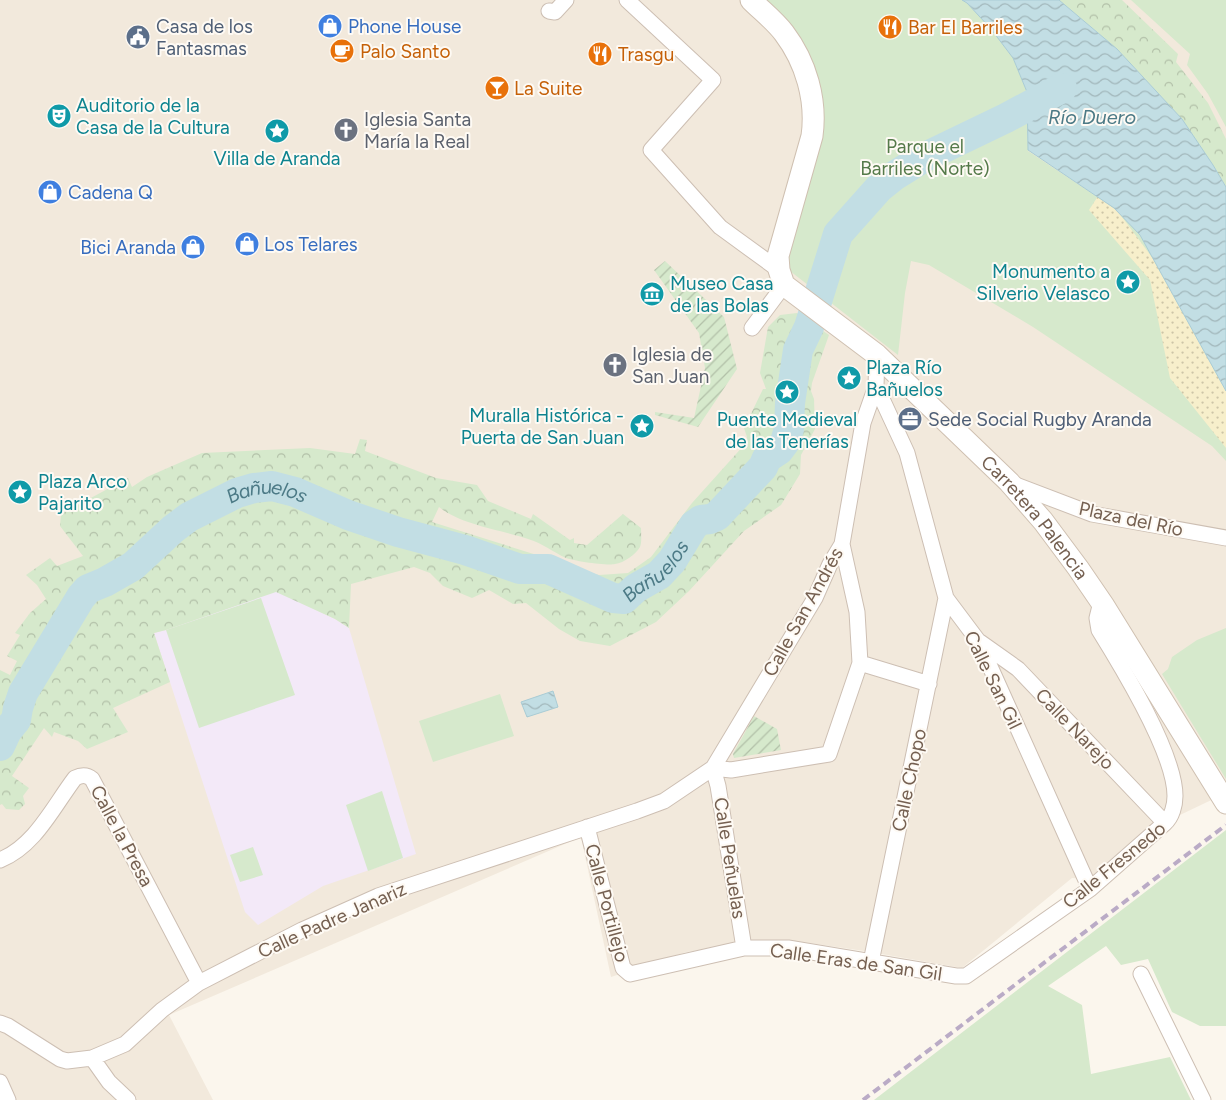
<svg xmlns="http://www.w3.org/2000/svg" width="1226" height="1100" font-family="Figtree,sans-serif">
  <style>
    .residential { fill: #f2e9dc }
    .education { fill: #f3e9f8 }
    .green { fill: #d6e9cc }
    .forest { fill: url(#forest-crowns) }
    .sand { fill: url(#sand-dots) }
    .garden { fill: url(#garden-furrows) }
    .water { fill: url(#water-waves); stroke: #a9ccd5 }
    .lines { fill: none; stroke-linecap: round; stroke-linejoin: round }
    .river { stroke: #c2dee4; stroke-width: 30 }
    .street-casing { stroke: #cdbfb3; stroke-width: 17 }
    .secondary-casing { stroke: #cfc0b1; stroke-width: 23 }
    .street { stroke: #fff; stroke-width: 15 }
    .secondary { stroke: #fff; stroke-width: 21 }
    .rail { stroke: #baabc6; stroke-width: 4; stroke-dasharray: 8 5; stroke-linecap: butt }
    .labels { text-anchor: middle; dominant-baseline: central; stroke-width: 4; stroke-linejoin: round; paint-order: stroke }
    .service-label { font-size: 19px; fill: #4e5e75; stroke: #fefaf4; text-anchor: start }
    .shop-label { font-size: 19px; fill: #366cbe; stroke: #fefaf4; text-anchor: start }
    .food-label { font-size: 19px; fill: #c56008; stroke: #fefaf4; text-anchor: start }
    .culture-label { font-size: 19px; fill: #0d838f; stroke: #fefaf4; text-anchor: start }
    .worship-label { font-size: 19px; fill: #5b616d; stroke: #fefaf4; text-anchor: start }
    .park-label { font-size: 19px; fill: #557a4a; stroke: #fefaf4 }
    .street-label { font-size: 19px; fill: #756051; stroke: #fefaf4 }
    .water-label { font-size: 20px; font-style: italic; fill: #4c7a86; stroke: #fefaf4 }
  </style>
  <defs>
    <pattern id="forest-crowns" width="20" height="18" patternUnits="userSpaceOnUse" patternTransform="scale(1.25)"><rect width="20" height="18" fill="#d6e9cc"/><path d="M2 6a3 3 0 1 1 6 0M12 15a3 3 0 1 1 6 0" fill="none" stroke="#b2c0a8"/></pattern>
    <pattern id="sand-dots" width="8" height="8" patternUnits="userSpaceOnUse" patternTransform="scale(1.25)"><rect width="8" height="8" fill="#f7efcb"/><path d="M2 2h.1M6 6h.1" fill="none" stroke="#cdc5a7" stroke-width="1.8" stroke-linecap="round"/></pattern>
    <pattern id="garden-furrows" width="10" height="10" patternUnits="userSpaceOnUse" patternTransform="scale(1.25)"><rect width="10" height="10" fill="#d6e9cc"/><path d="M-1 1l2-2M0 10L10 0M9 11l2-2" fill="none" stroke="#b2c0a8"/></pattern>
    <pattern id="water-waves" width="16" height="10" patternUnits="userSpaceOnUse" patternTransform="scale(1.25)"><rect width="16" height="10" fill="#c2dee4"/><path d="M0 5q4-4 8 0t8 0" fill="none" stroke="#a2b7bb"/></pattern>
  </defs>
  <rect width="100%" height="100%" fill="#fbf6ed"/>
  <path class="residential" d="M 0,0 L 1226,0 L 1226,793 L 1157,826 L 1103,880 L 1072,878 L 962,968 L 864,951 L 789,940 L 758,942 L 686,952 L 611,977 L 581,837 L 169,1015 L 213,1100 L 0,1100 Z"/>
  <path class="education" d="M 277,591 L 335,619 L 349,628 L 416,854 L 323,886 L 258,925 L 245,912 L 154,633 L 166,630 Z"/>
  <path class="green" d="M 764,0 L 962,0 L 967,3 L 991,29 L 1013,58 L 1027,92 L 1028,151 L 1114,208 L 1140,235 L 1226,391 L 1226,461 L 1212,446 L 1033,327 L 929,265 L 911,261 L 905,293 L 898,355 L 790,271 L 787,256 L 823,136 L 823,101 L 814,66 L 799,37 Z
    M 1131,0 L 1226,0 L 1226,127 L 1208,94 L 1187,65 L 1190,54 Z
    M 261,598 L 295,695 L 199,728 L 166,630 Z
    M 1226,628 L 1226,779 L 1162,674 L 1168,669 L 1172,657 L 1197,640 Z
    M 500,694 L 514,736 L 433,762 L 419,721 Z
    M 382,791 L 403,858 L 368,871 L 346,805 Z
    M 1226,830 L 1226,1026 L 1200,1026 L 1172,1012 L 1148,959 L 1121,965 L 1106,946 L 1048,986 L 1082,1005 L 1091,1074 L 1170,1057 L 1191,1100 L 874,1100 Z
    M 253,847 L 263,875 L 240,882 L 230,855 Z"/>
  <path class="forest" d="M 1059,0 L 1122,0 L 1178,54 L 1176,62 L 1208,103 L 1226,139 L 1226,187 L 1213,165 L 1182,119 L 1117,49 Z
    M 797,313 L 829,335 L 812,383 L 811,391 L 814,399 L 815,429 L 801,455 L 800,474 L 781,505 L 744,531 L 689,591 L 656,622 L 610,646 L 580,641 L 559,629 L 526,603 L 513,604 L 489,590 L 472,598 L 443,586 L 430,573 L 414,567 L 351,584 L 349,628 L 335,619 L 276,592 L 166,630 L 154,633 L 170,682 L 113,708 L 128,732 L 87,749 L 78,741 L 54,732 L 52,737 L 44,728 L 12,776 L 29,788 L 23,796 L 25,804 L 19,810 L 6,809 L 2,804 L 0,805 L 0,670 L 10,675 L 17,661 L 7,656 L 20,635 L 15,633 L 30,613 L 46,599 L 37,585 L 26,575 L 50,558 L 57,566 L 83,556 L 60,526 L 61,514 L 128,478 L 132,487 L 147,477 L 202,453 L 310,448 L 355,454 L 360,439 L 367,440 L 365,451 L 436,478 L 477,485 L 488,501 L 531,519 L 533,514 L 570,540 L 574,538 L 574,543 L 587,545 L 623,514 L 641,528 C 641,534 642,542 640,547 C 636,554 624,563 615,564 C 607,566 574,561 566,558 C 553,552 542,543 528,539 C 502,530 461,525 439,507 L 432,522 L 540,556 L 563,565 L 599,575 L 628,573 L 651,557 L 692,503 L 745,444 L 747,437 L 744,428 L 763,389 L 766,389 L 760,373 L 768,327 L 780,315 Z"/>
  <path class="sand" d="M 1102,190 L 1154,260 L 1226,391 L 1226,448 L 1170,378 L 1150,280 L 1089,210 Z"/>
  <path class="garden" d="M 665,261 L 724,317 L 737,369 L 698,427 L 655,415 L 655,412 L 694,418 L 705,368 L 699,333 L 654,270 Z
    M 754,716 L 777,729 L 781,750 L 734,758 L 733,754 Z"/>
  <path class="water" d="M 962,0 L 1059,0 L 1117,49 L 1182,119 L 1213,165 L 1226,187 L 1226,391 L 1140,235 L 1114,208 L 1028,150 L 1027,92 L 1013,58 L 991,29 L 967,3 Z
    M 553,691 L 558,707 L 527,717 L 521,702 Z"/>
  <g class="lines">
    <path class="river" id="s1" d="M 0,746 L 7,731 L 16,720 L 18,708 L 23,693 L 81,597 L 88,589 L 105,582 L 133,566 L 173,529 L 189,517 L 237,493 L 254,488 L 272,486 L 295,492 L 348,515 L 398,532 L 465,550 L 520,569 L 548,569 L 613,598 L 624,599 L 636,588 L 659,575 L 672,561 L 694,525 L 701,520 L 710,519 L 717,516 L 763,467 L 767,458 L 779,450 L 785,442 L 789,429 L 790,403 L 798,350 L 809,327 L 838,234 L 879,188 L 894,176 L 923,158 L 1006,118 L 1062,88"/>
    <defs>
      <path id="street" d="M 627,0 L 713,80 L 651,150 L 720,227 L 779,270
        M 549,11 L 555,12 L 566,0
        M 752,328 L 784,285
        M 877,355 L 876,386 L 907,453 L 946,598 L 979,642 L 1090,889
        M 1013,484 L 1092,514 L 1226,538
        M 980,642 L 1018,669 L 1165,823
        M 860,663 L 929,684
        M 713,768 L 731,770 L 829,754 L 860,663 L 857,612 L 842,544
        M 713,768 L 718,786 L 744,948
        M 587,827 L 623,968 L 630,974 L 744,948 L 788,948 L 956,976 L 966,976 L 1090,889 L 1165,823 C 1172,817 1175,805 1175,796 C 1175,753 1122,667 1099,630 L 1097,618 L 1101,602
        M 0,860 C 35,846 53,807 75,778 C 81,775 86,774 92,779 L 199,983
        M 871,962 L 946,598
        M 1141,974 L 1203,1100
        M 0,1023 L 8,1026 L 60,1059 L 67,1061 L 92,1058 L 125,1044 L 162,1010 L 199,983 L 302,930 L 378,896 L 637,811 L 664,801 L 713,768 L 815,598 L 830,564 L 842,544 L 863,423 L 876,386
        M 92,1058 L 109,1082 L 128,1100
        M 0,1082 L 8,1100"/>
      <g id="secondary">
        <path id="s2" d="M 751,0 C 762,11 775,21 784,33 C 806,62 817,100 812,136 L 778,256 L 779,270 L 784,285 L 877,355 L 1009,482 L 1043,521 L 1078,568 L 1104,606 L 1226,803"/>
      </g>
    </defs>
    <use href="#street" class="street-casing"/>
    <use href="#secondary" class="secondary-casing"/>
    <use href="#street" class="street"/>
    <use href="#secondary" class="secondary"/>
    <path class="rail" d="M 863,1100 L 1226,825"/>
  </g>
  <defs>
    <symbol id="shop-disc" viewBox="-11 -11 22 22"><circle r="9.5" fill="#3f7fe0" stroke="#fefaf4"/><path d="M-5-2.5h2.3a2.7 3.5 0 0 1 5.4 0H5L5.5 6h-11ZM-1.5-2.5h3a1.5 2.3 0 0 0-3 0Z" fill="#fff"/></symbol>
    <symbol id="restaurant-disc" viewBox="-11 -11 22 22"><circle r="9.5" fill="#e8710a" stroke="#fefaf4"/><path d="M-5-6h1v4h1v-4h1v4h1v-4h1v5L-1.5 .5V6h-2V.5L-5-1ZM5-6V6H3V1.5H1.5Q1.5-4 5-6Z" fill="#fff"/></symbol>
    <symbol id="civic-disc" viewBox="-11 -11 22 22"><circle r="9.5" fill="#5c6f8a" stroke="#fefaf4"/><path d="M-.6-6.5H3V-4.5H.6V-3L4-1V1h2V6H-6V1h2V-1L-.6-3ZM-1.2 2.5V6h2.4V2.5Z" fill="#fff"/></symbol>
    <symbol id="cafe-disc" viewBox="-11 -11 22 22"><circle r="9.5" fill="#e8710a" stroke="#fefaf4"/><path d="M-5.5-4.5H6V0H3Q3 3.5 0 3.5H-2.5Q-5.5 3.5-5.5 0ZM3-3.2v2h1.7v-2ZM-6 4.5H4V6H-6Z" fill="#fff"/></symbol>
    <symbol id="bar-disc" viewBox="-11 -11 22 22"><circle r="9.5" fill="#e8710a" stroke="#fefaf4"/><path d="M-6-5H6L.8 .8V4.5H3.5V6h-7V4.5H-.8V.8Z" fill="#fff"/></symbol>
    <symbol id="theatre-disc" viewBox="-11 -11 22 22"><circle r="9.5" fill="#0f9aa8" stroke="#fefaf4"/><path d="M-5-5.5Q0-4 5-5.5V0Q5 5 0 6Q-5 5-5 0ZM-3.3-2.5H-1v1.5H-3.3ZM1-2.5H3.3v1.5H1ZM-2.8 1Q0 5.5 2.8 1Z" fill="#fff"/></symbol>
    <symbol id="church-disc" viewBox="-11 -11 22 22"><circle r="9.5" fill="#6b7280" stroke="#fefaf4"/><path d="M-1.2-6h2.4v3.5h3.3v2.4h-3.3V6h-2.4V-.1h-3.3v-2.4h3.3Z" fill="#fff"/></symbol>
    <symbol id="sight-disc" viewBox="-11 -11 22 22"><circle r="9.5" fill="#0f9aa8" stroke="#fefaf4"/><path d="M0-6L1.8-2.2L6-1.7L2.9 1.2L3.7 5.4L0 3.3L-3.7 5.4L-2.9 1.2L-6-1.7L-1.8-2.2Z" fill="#fff"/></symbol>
    <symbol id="museum-disc" viewBox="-11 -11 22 22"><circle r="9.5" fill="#0f9aa8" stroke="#fefaf4"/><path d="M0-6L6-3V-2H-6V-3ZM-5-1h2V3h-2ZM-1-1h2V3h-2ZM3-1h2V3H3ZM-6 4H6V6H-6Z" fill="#fff"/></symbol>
    <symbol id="office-disc" viewBox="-11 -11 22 22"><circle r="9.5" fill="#5c6f8a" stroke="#fefaf4"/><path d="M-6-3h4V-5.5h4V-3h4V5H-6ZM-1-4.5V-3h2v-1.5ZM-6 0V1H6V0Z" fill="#fff"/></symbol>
  </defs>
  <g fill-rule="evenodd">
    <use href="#shop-disc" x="316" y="12" width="28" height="28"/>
    <use href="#restaurant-disc" x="876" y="13" width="28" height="28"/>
    <use href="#civic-disc" x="124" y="23" width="28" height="28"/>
    <use href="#cafe-disc" x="328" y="37" width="28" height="28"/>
    <use href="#restaurant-disc" x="586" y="40" width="28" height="28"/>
    <use href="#bar-disc" x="483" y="74" width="28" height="28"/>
    <use href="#theatre-disc" x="45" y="102" width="28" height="28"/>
    <use href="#church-disc" x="332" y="116" width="28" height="28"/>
    <use href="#sight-disc" x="263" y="117" width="28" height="28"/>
    <use href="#shop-disc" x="36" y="178" width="28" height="28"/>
    <use href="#shop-disc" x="233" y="230" width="28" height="28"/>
    <use href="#shop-disc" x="179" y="233" width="28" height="28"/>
    <use href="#sight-disc" x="1114" y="268" width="28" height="28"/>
    <use href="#museum-disc" x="638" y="280" width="28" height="28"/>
    <use href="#church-disc" x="601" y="351" width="28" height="28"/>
    <use href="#sight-disc" x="835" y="364" width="28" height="28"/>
    <use href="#sight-disc" x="773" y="378" width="28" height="28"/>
    <use href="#office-disc" x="896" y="405" width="28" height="28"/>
    <use href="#sight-disc" x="628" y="412" width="28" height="28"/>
    <use href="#sight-disc" x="6" y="478" width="28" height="28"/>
  </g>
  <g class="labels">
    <g class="service-label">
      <text x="156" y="26">Casa de los<tspan x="156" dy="22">Fantasmas</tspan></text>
      <text x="928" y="419">Sede Social Rugby Aranda</text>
    </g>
    <g class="shop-label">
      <text x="348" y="26">Phone House</text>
      <text x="68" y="192">Cadena Q</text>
      <text x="264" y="244">Los Telares</text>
      <text x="176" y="247" text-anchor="end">Bici Aranda</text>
    </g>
    <g class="food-label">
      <text x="908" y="27">Bar El Barriles</text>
      <text x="360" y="51">Palo Santo</text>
      <text x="618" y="54">Trasgu</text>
      <text x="514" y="88">La Suite</text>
    </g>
    <g class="culture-label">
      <text x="76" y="105">Auditorio de la<tspan x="76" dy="22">Casa de la Cultura</tspan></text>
      <text x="277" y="158" text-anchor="middle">Villa de Aranda</text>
      <text x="1110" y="271" text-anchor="end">Monumento a<tspan x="1110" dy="22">Silverio Velasco</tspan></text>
      <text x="670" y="283">Museo Casa<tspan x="670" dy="22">de las Bolas</tspan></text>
      <text x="866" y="367">Plaza Río<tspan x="866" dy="22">Bañuelos</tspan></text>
      <text x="624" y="415" text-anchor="end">Muralla Histórica -<tspan x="624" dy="22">Puerta de San Juan</tspan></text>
      <text x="787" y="419" text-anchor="middle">Puente Medieval<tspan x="787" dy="22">de las Tenerías</tspan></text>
      <text x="38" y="481">Plaza Arco<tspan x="38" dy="22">Pajarito</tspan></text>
    </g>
    <g class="worship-label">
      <text x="364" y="119">Iglesia Santa<tspan x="364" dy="22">María la Real</tspan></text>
      <text x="632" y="354">Iglesia de<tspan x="632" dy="22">San Juan</tspan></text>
    </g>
    <g class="park-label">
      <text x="925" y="146">Parque el<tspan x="925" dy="22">Barriles (Norte)</tspan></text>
    </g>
    <g class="street-label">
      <text stroke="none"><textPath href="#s2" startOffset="654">Carretera Palencia</textPath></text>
      <text transform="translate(1131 519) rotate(12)">Plaza del Río</text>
      <text transform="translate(803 612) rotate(-61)">Calle San Andrés</text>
      <text transform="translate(993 680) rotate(64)">Calle San Gil</text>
      <text transform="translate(1075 729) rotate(46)">Calle Narejo</text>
      <text transform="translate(909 780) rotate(-78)">Calle Chopo</text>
      <text transform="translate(122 836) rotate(62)">Calle la Presa</text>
      <text transform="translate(730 858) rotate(81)">Calle Peñuelas</text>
      <text transform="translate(1114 865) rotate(-39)">Calle Fresnedo</text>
      <text transform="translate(607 903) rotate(75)">Calle Portillejo</text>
      <text transform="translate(332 920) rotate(-24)">Calle Padre Janariz</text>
      <text transform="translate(856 962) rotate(8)">Calle Eras de San Gil</text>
    </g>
    <g class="water-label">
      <text x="1092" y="117">Río Duero</text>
      <text stroke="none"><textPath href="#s1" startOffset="391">Bañuelos</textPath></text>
      <text stroke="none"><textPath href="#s1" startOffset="811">Bañuelos</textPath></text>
    </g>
  </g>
</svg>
